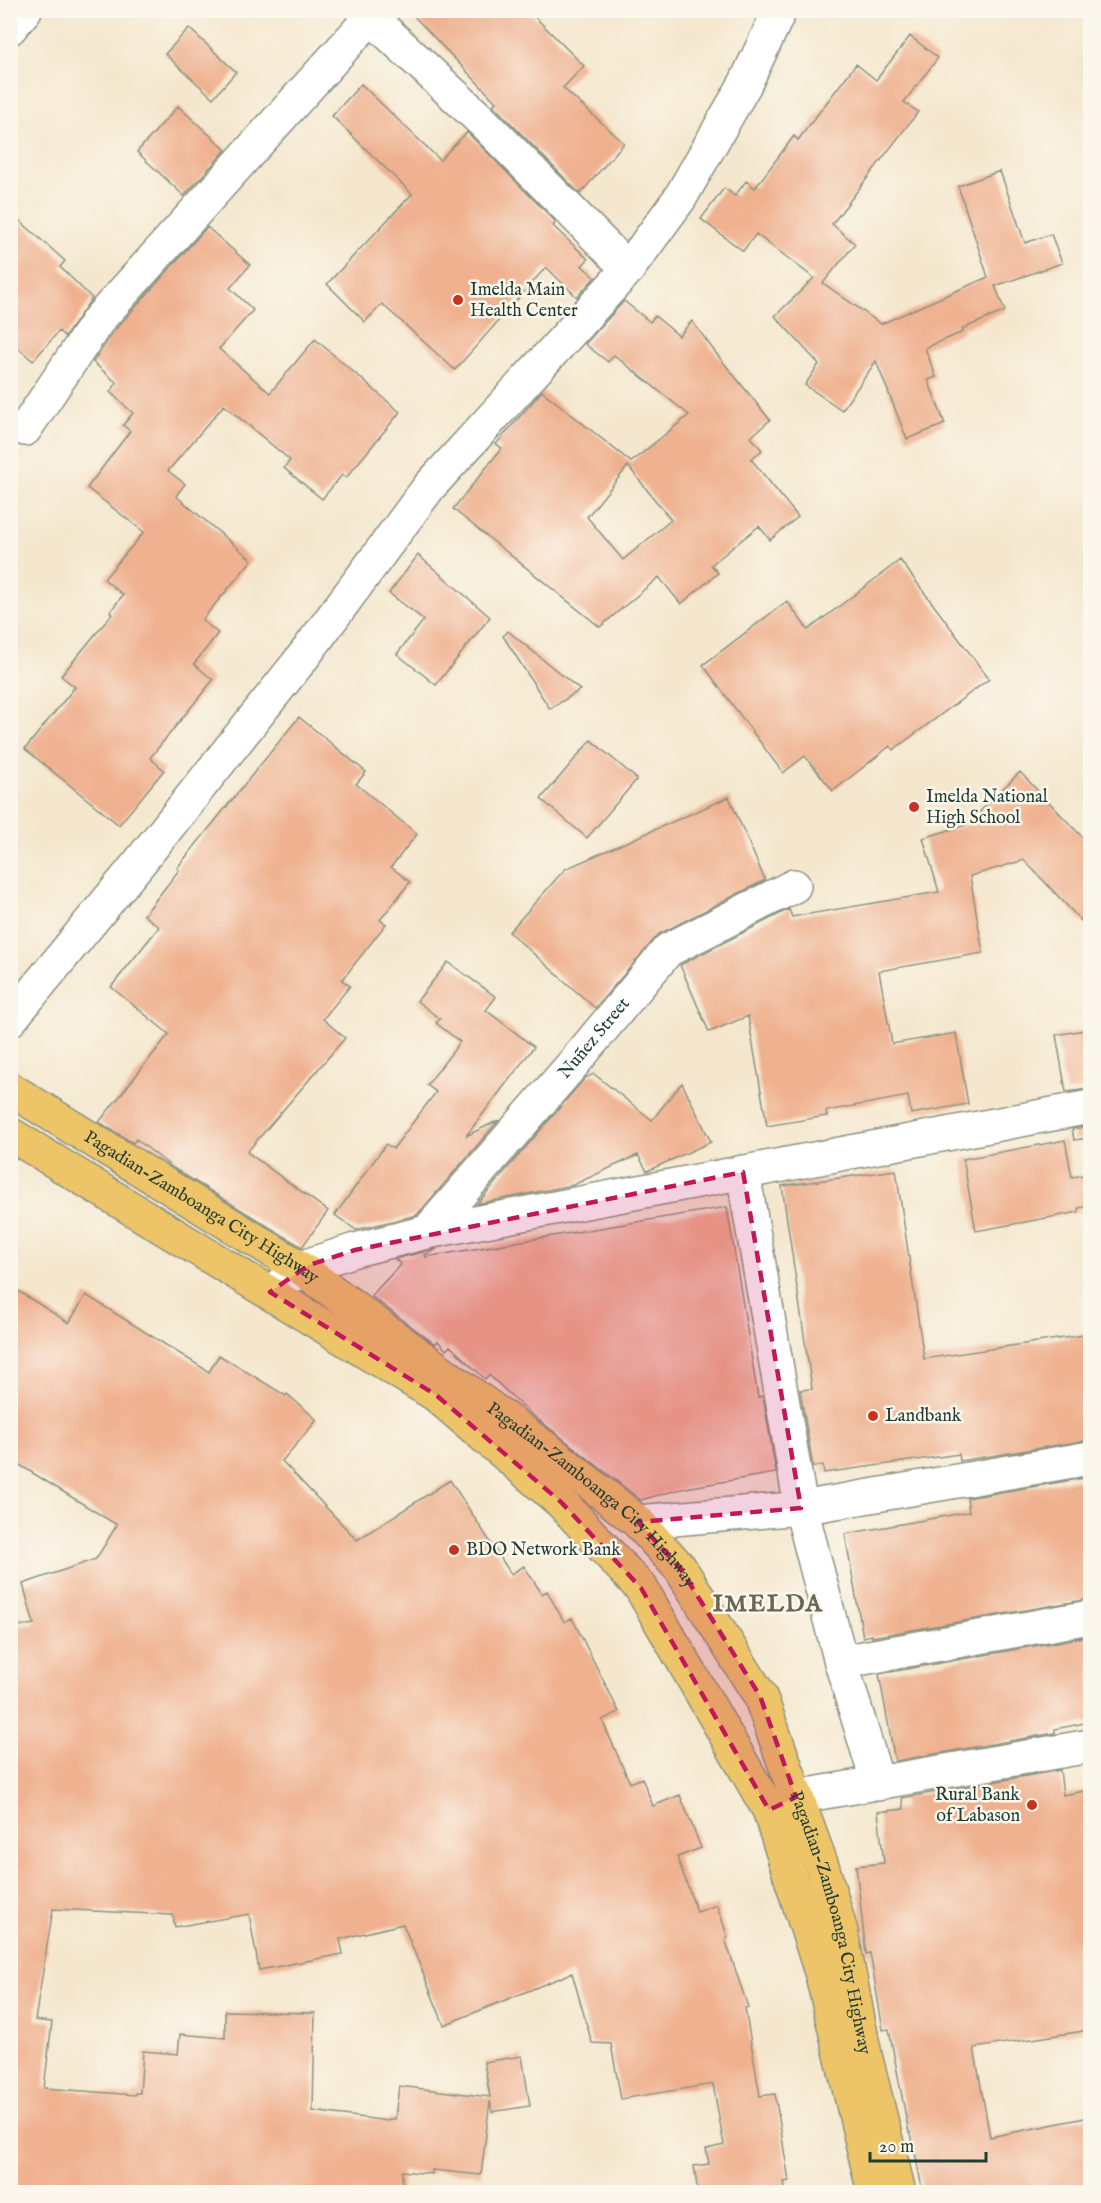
<svg xmlns="http://www.w3.org/2000/svg" width="1101" height="2203" font-family="'IM FELL English',serif">
  <style>
    .building { fill: #efb18f; fill-rule: evenodd }
    .lines { fill: none; stroke-linecap: round; stroke-linejoin: round }
    .minor-casing { stroke: #8a9281; stroke-width: 36 }
    .highway-casing { stroke: #8a9281; stroke-width: 36 }
    .minor { stroke: #fff; stroke-width: 33 }
    .highway { stroke: #eec469; stroke-width: 33 }
    .marked { fill: #c2185b; fill-opacity: 0.2; stroke: #c2185b; stroke-width: 4.5; stroke-dasharray: 12 8; stroke-linejoin: round }
    .poi-dot { fill: #c8321e; stroke: #fbf7ec; stroke-width: 2 }
    .labels { text-anchor: middle; dominant-baseline: central; stroke-width: 5; stroke-linejoin: round; paint-order: stroke }
    .poi-label { font-size: 18px; fill: #1f3d34; stroke: #fbf7ec; text-anchor: start }
    .street-label { font-size: 18px; fill: #1f3d34; stroke: #fbf7ec }
    .district-label { font-size: 24px; font-weight: bold; letter-spacing: 1.5px; fill: #686654; stroke: #fbf7ec }
  </style>
  <rect width="100%" height="100%" fill="#fbf7ec"/>
  <filter id="ink" filterUnits="userSpaceOnUse"><feTurbulence type="fractalNoise" baseFrequency=".0167" numOctaves="2"/><feDisplacementMap in="SourceGraphic" scale="12" xChannelSelector="R" yChannelSelector="G"/><feConvolveMatrix kernelMatrix="1 2 1 2 8 2 1 2 1" color-interpolation-filters="sRGB"/></filter>
  <filter id="wash" filterUnits="userSpaceOnUse"><feTurbulence type="fractalNoise" baseFrequency=".008" numOctaves="4" result="noise"/><feDisplacementMap in="SourceGraphic" scale="24" xChannelSelector="R" yChannelSelector="G"/><feGaussianBlur stdDeviation="1.35" result="paint"/><feColorMatrix in="noise" values="0 0 0 0 0 0 0 0 0 0 0 0 0 0 0 0 0 1.4 0 .05"/><feComposite in="paint" operator="in"/></filter>
  <g filter="url(#wash)">
    <rect width="100%" height="100%" fill="#f4e7ce"/>
    <g id="blocks">
      <path class="building" d="M 408,10 L 528,10 L 584,66 L 563,88 L 624,143 L 580,194 L 493,105 L 496,102 Z
        M 189,28 L 236,72 L 213,98 L 165,54 Z
        M 910,36 L 938,58 L 904,102 L 918,112 L 832,224 L 855,244 L 823,283 L 881,324 L 988,277 L 958,186 L 1000,171 L 1025,243 L 1051,234 L 1062,263 L 995,286 L 1005,311 L 962,329 L 963,332 L 925,348 L 936,377 L 928,380 L 945,424 L 907,439 L 876,361 L 842,410 L 805,385 L 819,364 L 775,316 L 814,278 L 756,234 L 743,251 L 701,219 L 724,188 L 735,196 L 746,181 L 755,188 L 794,136 L 798,140 L 856,64 L 876,80 Z
        M 361,84 L 440,160 L 467,132 L 556,222 L 553,226 L 588,259 L 582,266 L 595,277 L 577,297 L 546,267 L 455,370 L 382,304 L 365,322 L 327,284 L 412,194 L 332,116 Z
        M 178,106 L 226,150 L 184,196 L 137,152 Z
        M 10,212 L 65,261 L 60,267 L 92,298 L 65,337 L 59,331 L 33,361 L 10,341 Z
        M 207,227 L 250,265 L 230,288 L 253,310 L 219,349 L 270,393 L 315,339 L 400,412 L 346,478 L 342,475 L 322,499 L 284,468 L 290,460 L 224,405 L 168,471 L 185,484 L 176,496 L 252,560 L 202,620 L 218,633 L 194,664 L 213,680 L 150,758 L 164,770 L 119,825 L 25,749 L 75,687 L 61,676 L 112,614 L 110,612 L 123,595 L 104,579 L 144,532 L 87,488 L 130,431 L 123,425 L 133,413 L 110,392 L 117,383 L 93,362 L 114,331 Z
        M 624,301 L 650,322 L 655,316 L 679,336 L 692,321 L 715,352 L 770,420 L 751,437 L 762,450 L 751,459 L 798,517 L 770,540 L 759,526 L 711,565 L 718,573 L 681,604 L 659,577 L 600,627 L 453,509 L 502,448 L 496,444 L 542,391 L 631,462 L 689,415 L 614,355 L 608,362 L 585,344 ZM 628,466 L 671,520 L 623,560 L 587,517 Z
        M 418,555 L 490,617 L 436,685 L 397,654 L 424,620 L 389,593 Z
        M 900,560 L 989,679 L 893,750 L 890,746 L 833,791 L 805,756 L 783,773 L 703,665 L 787,601 L 808,630 Z
        M 508,631 L 580,690 L 550,709 L 503,636 Z
        M 299,717 L 366,772 L 356,784 L 417,834 L 391,867 L 410,882 L 380,920 L 386,924 L 342,980 L 350,986 L 323,1019 L 345,1038 L 247,1152 L 328,1211 L 302,1247 L 173,1168 L 136,1139 L 133,1143 L 99,1122 L 169,1034 L 111,987 L 159,927 L 144,915 L 179,870 L 177,868 Z
        M 591,740 L 637,779 L 587,838 L 541,799 Z
        M 1020,772 L 1090,845 L 1090,930 L 1024,860 L 970,876 L 983,953 L 879,971 L 892,1044 L 956,1033 L 968,1104 L 911,1114 L 908,1096 L 826,1111 L 827,1116 L 767,1126 L 748,1016 L 709,1032 L 680,965 L 789,909 L 792,917 L 939,892 L 923,838 L 966,825 Z
        M 729,797 L 765,880 L 659,934 L 595,1008 L 509,932 L 565,869 Z
        M 448,962 L 496,997 L 486,1010 L 534,1047 L 466,1136 L 499,1120 L 417,1215 L 356,1230 L 335,1215 L 386,1144 L 393,1149 L 436,1092 L 427,1085 L 460,1042 L 436,1023 L 440,1019 L 417,1001 Z
        M 1090,1029 L 1090,1089 L 1066,1092 L 1056,1035 Z
        M 594,1074 L 652,1120 L 682,1083 L 711,1142 L 647,1171 L 638,1155 L 573,1185 L 477,1204 L 585,1078 Z
        M 1090,1126 L 1090,1138 L 1074,1140 L 1072,1129 Z
        M 1065,1140 L 1072,1177 L 1090,1174 L 1090,1206 L 1078,1208 L 1079,1212 L 976,1231 L 963,1159 Z
        M 896,1170 L 924,1359 L 1090,1334 L 1090,1440 L 960,1461 L 959,1454 L 824,1473 L 823,1465 L 813,1467 L 800,1390 L 812,1389 L 782,1186 Z
        M 727,1207 L 758,1397 L 763,1396 L 776,1473 L 685,1488 L 641,1500 L 529,1412 L 489,1375 L 485,1379 L 450,1346 L 446,1350 L 438,1341 L 435,1344 L 371,1296 L 401,1264 L 395,1259 L 431,1250 L 437,1249 L 425,1255 L 426,1257 Z
        M 10,1286 L 69,1323 L 86,1295 L 209,1372 L 219,1355 L 286,1396 L 287,1394 L 317,1420 L 282,1461 L 357,1540 L 450,1480 L 511,1574 L 524,1566 L 542,1594 L 547,1591 L 564,1622 L 572,1618 L 619,1712 L 602,1720 L 630,1783 L 642,1778 L 653,1806 L 680,1795 L 701,1848 L 677,1857 L 697,1912 L 717,1905 L 728,1938 L 725,1939 L 748,2007 L 745,2008 L 760,2096 L 775,2094 L 789,2181 L 784,2182 L 786,2193 L 698,2193 L 694,2166 L 709,2164 L 706,2149 L 724,2145 L 713,2084 L 621,2099 L 611,2044 L 592,2043 L 572,1973 L 444,2025 L 403,1924 L 340,1939 L 343,1954 L 259,1970 L 249,1914 L 175,1927 L 173,1915 L 53,1909 L 35,2020 L 52,2022 L 44,2088 L 135,2095 L 135,2093 L 140,2093 L 143,2051 L 178,2054 L 180,2034 L 225,2038 L 225,2011 L 315,2013 L 313,2111 L 388,2121 L 389,2119 L 395,2119 L 399,2086 L 490,2097 L 484,2062 L 522,2056 L 530,2106 L 492,2112 L 490,2101 L 481,2175 L 432,2170 L 432,2174 L 402,2171 L 402,2193 L 10,2193 L 10,1628 L 34,1624 L 23,1584 L 96,1559 L 117,1525 L 10,1459 Z
        M 1090,1477 L 1090,1599 L 872,1637 L 872,1635 L 863,1637 L 845,1534 L 969,1512 L 967,1498 Z
        M 1090,1636 L 1090,1722 L 1055,1729 L 1055,1733 L 895,1761 L 879,1674 Z
        M 1060,1770 L 1063,1795 L 1090,1790 L 1090,2030 L 974,2048 L 990,2137 L 1090,2117 L 1090,2193 L 923,2193 L 911,2133 L 909,2133 L 889,2029 L 883,2030 L 870,1953 L 866,1954 L 856,1866 L 884,1863 L 878,1812 L 904,1809 L 902,1798 Z"/>
    </g>
  </g>
  <g filter="url(#ink)">
    <use href="#blocks" fill-opacity="0" stroke="#8a9281" stroke-width="1.5"/>
    <g class="lines">
      <defs>
        <g id="minor">
          <path d="M 363,10 L 483,122 L 628,269"/>
          <path d="M 10,28 L 25,10"/>
          <path d="M 25,429 L 99,319 L 371,17"/>
          <path d="M 10,1020 L 139,863 L 303,657 L 429,487 L 628,269 L 680,198 L 745,84 L 780,10"/>
          <path d="M 743,1172 L 801,1508 L 841,1662 L 878,1784"/>
          <path id="s1" d="M 427,1232 L 573,1064 L 668,950 L 794,886"/>
          <path d="M 270,1292 L 309,1265 L 355,1250 L 427,1232 L 1090,1107"/>
          <path d="M 638,1522 L 801,1508 L 1090,1458"/>
          <path d="M 841,1662 L 1090,1617"/>
          <path d="M 772,1808 L 796,1797 L 1090,1746"/>
        </g>
        <g id="highway">
          <path id="s2" d="M 10,1089 L 302,1269 L 552,1453 L 638,1522 L 680,1568 L 760,1696 L 823,1869 L 841,1932 L 865,2055 L 899,2192"/>
          <path d="M 10,1134 L 436,1395 L 561,1502 L 641,1588 L 769,1810 L 822,1975 L 874,2192"/>
        </g>
      </defs>
      <use href="#minor" class="minor-casing"/>
      <use href="#highway" class="highway-casing"/>
      <use href="#minor" class="minor"/>
      <use href="#highway" class="highway"/>
    </g>
  </g>
  <path class="marked" d="M 743,1172 L 801,1508 L 638,1522 L 680,1568 L 760,1696 L 796,1797 L 769,1810 L 641,1588 L 561,1502 L 436,1395 L 270,1292 L 309,1265 L 355,1250 Z"/>
  <g class="poi-dot">
    <circle cx="458" cy="300" r="6"/>
    <circle cx="914" cy="807" r="6"/>
    <circle cx="873" cy="1416" r="6"/>
    <circle cx="454" cy="1550" r="6"/>
    <circle cx="1032" cy="1805" r="6"/>
  </g>
  <g class="labels">
    <g class="poi-label">
      <text x="470" y="290">Imelda Main<tspan x="470" dy="21">Health Center</tspan></text>
      <text x="926" y="797">Imelda National<tspan x="926" dy="21">High School</tspan></text>
      <text x="885" y="1416">Landbank</text>
      <text x="466" y="1550">BDO Network Bank</text>
      <text x="1020" y="1795" text-anchor="end">Rural Bank<tspan x="1020" dy="21">of Labason</tspan></text>
    </g>
    <g class="street-label">
      <text stroke="none"><textPath href="#s1" startOffset="256">Nuñez Street</textPath></text>
      <text stroke="none"><textPath href="#s2" startOffset="225">Pagadian-Zamboanga City Highway</textPath></text>
      <text stroke="none"><textPath href="#s2" startOffset="711">Pagadian-Zamboanga City Highway</textPath></text>
      <text stroke="none"><textPath href="#s2" startOffset="1215">Pagadian-Zamboanga City Highway</textPath></text>
    </g>
    <g class="district-label">
      <text x="768" y="1604">IMELDA</text>
    </g>
  </g>
  <rect width="1101" height="2203" fill="none" stroke="#fbf7ec" stroke-width="36"/>
  <path d="M870 2152v9h116v-9" fill="none" stroke="#1f3d34" stroke-width="3"/>
  <text x="879" y="2152" font-size="18" fill="#1f3d34" stroke="#fbf7ec" stroke-width="4.5" paint-order="stroke">20 m</text>
</svg>
